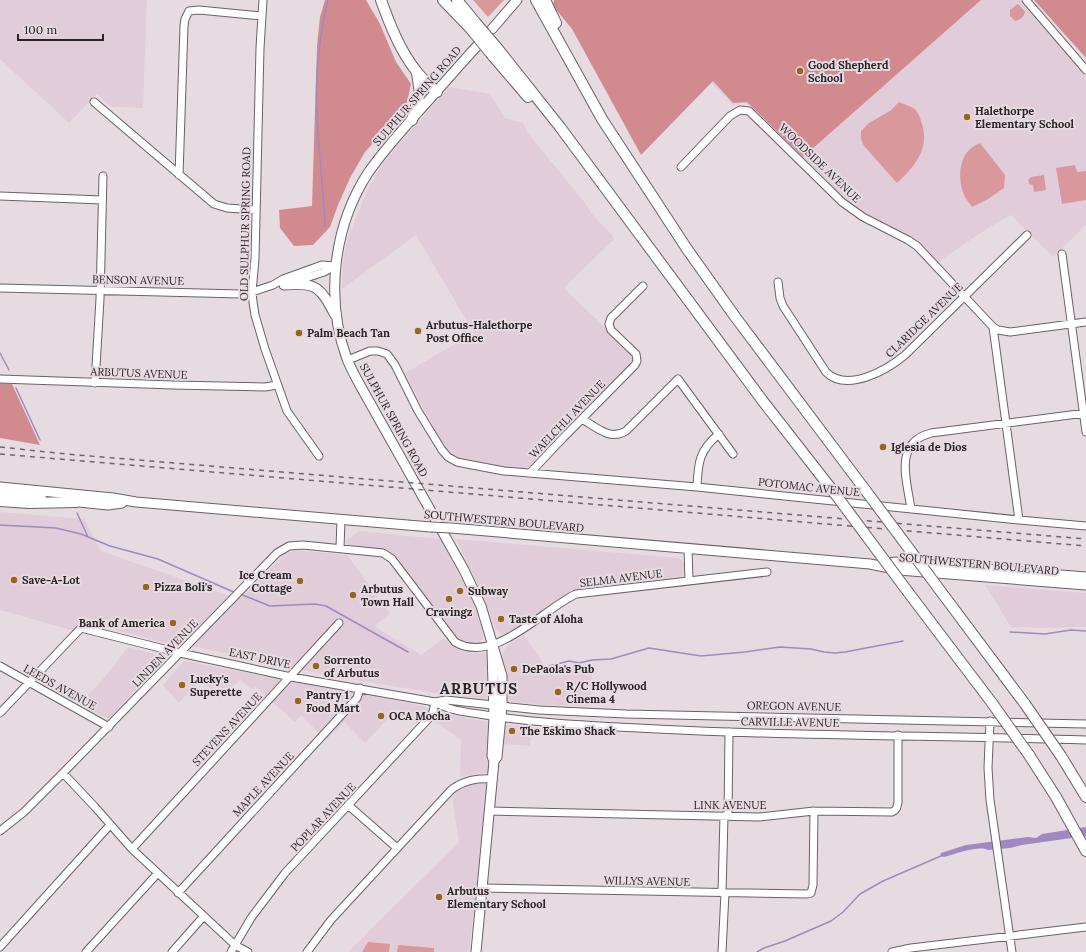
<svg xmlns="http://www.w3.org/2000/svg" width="1086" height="952" font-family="Lora,serif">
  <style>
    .built { fill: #e1cdda }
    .green { fill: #d9989b }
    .forest { fill: #d18b8f }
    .water { fill: #a089c1 }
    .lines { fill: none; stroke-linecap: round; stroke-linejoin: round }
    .stream { stroke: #a089c1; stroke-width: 1.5 }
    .minor-casing { stroke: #6b6067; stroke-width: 9 }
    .major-casing { stroke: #6b6067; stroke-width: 11 }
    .highway-casing { stroke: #6b6067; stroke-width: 12 }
    .minor { stroke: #fff; stroke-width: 7 }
    .major { stroke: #fff; stroke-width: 9 }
    .highway { stroke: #fff; stroke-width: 10 }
    .rail { stroke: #6c6569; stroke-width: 1.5; stroke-dasharray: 5 5; stroke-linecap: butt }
    .major-bridge-casing { stroke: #6b6067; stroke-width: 11; stroke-linecap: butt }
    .highway-bridge-casing { stroke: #6b6067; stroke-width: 12; stroke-linecap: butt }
    .major-bridge { stroke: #fff; stroke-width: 9 }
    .highway-bridge { stroke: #fff; stroke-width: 10 }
    .poi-dot { fill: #99651b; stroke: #e7dbe2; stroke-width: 1.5 }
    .labels { text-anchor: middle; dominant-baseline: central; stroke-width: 4; stroke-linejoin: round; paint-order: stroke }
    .poi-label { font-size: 11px; font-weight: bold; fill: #282326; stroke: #e7dbe2; text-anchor: start }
    .street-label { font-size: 11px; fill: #282326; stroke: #e7dbe2 }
    .district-label { font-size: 15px; font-weight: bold; letter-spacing: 1px; fill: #282326; stroke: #e7dbe2 }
  </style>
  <rect width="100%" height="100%" fill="#e7dbe2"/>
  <path class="built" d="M 0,0 L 147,0 L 143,108 L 112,107 L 97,94 L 69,123 L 0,59 Z
    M 678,0 L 1020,0 L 1086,77 L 1086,225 L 1053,257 L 1011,215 L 988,228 L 938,262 L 920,244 L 910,236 L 874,220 L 855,208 L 751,107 L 747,104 L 743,103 L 737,104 L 734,106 L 667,38 Z
    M 449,87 L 490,94 L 505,118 L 523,123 L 527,132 L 585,203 L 592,214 L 612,235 L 614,239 L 564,288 L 632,354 L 633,362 L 532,466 L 517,470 L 466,462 L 455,456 L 448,450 L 440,439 L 405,373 L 474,333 L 416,235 L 342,289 L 343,262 L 347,240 L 367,191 L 380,168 L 393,151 Z
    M 0,512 L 84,519 L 101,551 L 239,599 L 248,592 L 285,554 L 294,550 L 347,555 L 390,614 L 374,626 L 421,655 L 444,638 L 460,650 L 471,653 L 486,653 L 487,699 L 441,694 L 355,680 L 286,667 L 193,646 L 161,642 L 93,624 L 71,630 L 0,610 Z
    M 359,531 L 440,539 L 466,586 L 476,608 L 483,635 L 483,639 L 480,642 L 474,645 L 469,645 L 457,639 L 395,557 L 389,552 L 383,549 L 351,546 L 347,544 L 345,542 Z
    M 456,539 L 680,558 L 685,565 L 684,572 L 681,577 L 674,579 L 575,590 L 547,608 L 515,632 L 508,635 L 502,635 L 496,630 L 482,594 Z
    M 985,585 L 1086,593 L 1086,627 L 1044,628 L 1011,627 Z
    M 524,635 L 549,672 L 557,668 L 592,665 L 591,706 L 546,705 L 513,702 L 509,700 L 506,692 L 502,656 L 506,647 L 509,644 Z
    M 128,647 L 166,657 L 109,719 L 96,713 L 81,703 L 104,678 Z
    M 184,661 L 414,704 L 447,714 L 489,722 L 489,773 L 480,773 L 460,777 L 461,740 L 434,720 L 425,729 L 397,709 L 365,743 L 344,722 L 326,740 L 301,715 L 295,722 L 255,687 L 252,690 L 240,680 L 220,699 L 201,680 L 179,703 L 163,685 Z
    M 505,725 L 532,726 L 530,746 L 503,744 Z
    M 478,782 L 488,784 L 469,952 L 348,952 L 459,842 L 452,797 L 458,790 L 467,785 Z"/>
  <path class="green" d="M 473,0 L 504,0 L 488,17 Z
    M 1018,4 L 1025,12 C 1024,17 1020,20 1015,21 L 1010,16 L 1010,10 Z
    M 899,102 C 903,104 910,106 913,108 C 918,111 920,117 921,121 C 931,148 915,166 897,183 L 864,146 L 861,139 L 861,131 L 869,123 L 890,111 Z
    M 980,143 L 1005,175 L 1004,188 L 988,199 L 972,207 C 970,204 967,200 965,197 C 958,183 958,161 969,150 C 972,147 976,145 980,143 Z
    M 1075,165 L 1077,172 L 1086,171 L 1086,200 L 1062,204 L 1056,168 Z
    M 1044,175 L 1046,190 L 1034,192 L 1033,185 L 1029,184 L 1028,180 L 1031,177 Z
    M 368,942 L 390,944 L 389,952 L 362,952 Z
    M 398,945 L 434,948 L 434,952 L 397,952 Z"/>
  <path class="forest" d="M 325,0 L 366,0 L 380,24 L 396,62 L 411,84 L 406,107 L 365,152 L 350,178 L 338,205 L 330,227 L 313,245 L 294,246 L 280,228 L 279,210 L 312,206 L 317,46 L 320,17 Z
    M 554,0 L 981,0 L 803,157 L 747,102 L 733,103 L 713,81 L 641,155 L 572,29 L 553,6 Z
    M 1034,0 L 1086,0 L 1086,58 Z
    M 0,383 L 12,384 L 40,445 L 0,438 Z"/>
  <path class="water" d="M 1086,827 L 1086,836 L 1022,845 L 1010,848 L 988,850 C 979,845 955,854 944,857 L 940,856 L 941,853 L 966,845 L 1028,837 L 1036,838 L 1042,834 Z"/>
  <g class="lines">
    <path class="stream" d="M 325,226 C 324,199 321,173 319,146 C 314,95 316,50 328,0
      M 0,353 L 9,370
      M 16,388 L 40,440
      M 77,513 L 88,537
      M 0,525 L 56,528 L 81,534 L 110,546 L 158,559 L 236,593
      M 240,594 L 270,606 L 315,604 L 326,606 L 408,652
      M 1010,632 L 1045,634 L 1071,630 L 1086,631
      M 549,666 L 569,661 L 579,663 L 592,660 L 611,659 L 649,648 L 701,656 L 745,652 L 780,647 L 811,649 L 824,652 L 835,653 L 845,652 L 903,641
      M 757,952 L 764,948 L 785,941 L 831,921 L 843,912 L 860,894 L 883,881 L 941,856"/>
    <defs>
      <path id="minor" d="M 263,0 L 260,48 L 255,259 L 252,292 L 253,302 L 255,315 L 265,349 L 287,411 L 319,456
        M 1026,0 L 1086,70
        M 94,102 L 214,204 L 227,208 L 256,210
        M 681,167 L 730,116 L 740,110 L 749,111 L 842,202 L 863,217 L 908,240 L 917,246 L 993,327 L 998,330 L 1010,332 L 1086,322
        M 179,175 L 184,26 L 185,19 L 189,11 L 199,10 L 262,16
        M 0,196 L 102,200
        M 1062,254 L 1086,432
        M 778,282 L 780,298 L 783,306 L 826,372 C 847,393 887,370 905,355 L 1027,235
        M 291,283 L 324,272 L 335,266
        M 0,288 L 241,294 L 252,292 L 273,285 L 283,279 L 322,265 L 335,266
        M 993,327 L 1019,520
        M 348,360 L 370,351 L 378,351 L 387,354 L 395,365 L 418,411 L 442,450 L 448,457 L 457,462 L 467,464 L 504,471 L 697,487 L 1019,520 L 1086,526
        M 0,379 L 173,385 L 265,387 L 277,385
        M 95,383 L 100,299 L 103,176
        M 582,419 C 596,427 610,441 626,431 L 678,379 L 733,454
        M 530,473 L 563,438 L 635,365 L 637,361 L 636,354 L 611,330 L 609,324 L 611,318 L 643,286
        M 697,487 C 698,463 699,450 719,434
        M 911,509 C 907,480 893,443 931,433 L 1086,413
        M 340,548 L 341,519
        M 688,548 L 689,581
        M 0,666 L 109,727
        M 435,702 C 448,710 464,712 479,714 C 514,720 549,723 584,725 C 751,736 919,735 1086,740
        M 0,713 L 81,628 L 180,653 L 291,677 L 435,702 L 446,700 L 539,710 L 626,714 L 1086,724
        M 990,721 L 988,768 L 990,800 L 1012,952
        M 63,773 L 95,807 L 132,849 L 235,945 L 248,952
        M 348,805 L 397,848
        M 489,811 L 759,817 L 814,811 L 892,812 C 897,810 897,807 898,802 L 898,735
        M 728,816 L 729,732
        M 0,831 L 24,812 L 63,773 L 277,553 L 289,546 L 303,545 L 383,553 L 392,559 L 455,642 C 494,665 542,610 576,594 L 767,572
        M 132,849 L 339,623
        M 482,888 L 807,894 L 811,893 L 813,885 L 814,811
        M 178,893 L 357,698 L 360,688
        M 722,893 L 724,816
        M 0,947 L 110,825
        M 86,952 L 157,874
        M 172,952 L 203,917
        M 231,952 L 251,918 L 285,873 L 430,717 L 433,712 L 435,702
        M 307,952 L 331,920 L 451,790 C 464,780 477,778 493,779
        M 722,952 L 725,893
        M 892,952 L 911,948 L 1086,927"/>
      <path id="major" d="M 492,29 L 517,0
        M 477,46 C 457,68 438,90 418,112 C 401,132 383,151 368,173 C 333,227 325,299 347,359 C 351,369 356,378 361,387 L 464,570 L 481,606 L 502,676 L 502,706 L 497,757 L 494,761
        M 284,285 C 317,282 320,287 335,315
        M 0,487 L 113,498 L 136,502 L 431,527
        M 0,495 L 42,499
        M 69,501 L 108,505 L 122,503
        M 451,528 L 870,564 L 899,570 L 1086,585
        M 882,563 L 899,562 L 1086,577
        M 476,952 L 494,761 L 492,756 L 494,717 L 492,651"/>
      <path id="highway" d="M 381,0 C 390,25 400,51 417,72 C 422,79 430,85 437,92
        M 443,0 L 470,28
        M 457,0 L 475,22
        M 536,0 L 602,119 L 687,249 L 736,318 L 866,491
        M 545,0 L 556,23
        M 498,49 L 560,127 L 762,400 L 833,491
        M 492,55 L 528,97
        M 412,120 L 420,93 L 417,73
        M 0,501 L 29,503 L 76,502
        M 908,592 L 992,703
        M 942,593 L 1025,704
        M 1029,755 L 1056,797 L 1086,851
        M 1061,756 L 1086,797"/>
    </defs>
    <use href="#minor" class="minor-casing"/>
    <use href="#major" class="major-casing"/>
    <use href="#highway" class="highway-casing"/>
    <use href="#minor" class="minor"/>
    <use href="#major" class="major"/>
    <use href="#highway" class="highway"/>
    <path class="rail" d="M 0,447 L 66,454 L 1086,539
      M 0,454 L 1086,546"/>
    <defs>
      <path id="major-bridge" d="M 431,527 L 451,528"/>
      <path id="highway-bridge" d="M 475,22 L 498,49
        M 470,28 L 492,55
        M 833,491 L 908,592
        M 866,491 L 942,593
        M 992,703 L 1029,755
        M 1025,704 L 1061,756"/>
    </defs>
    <use href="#major-bridge" class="major-bridge-casing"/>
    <use href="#highway-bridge" class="highway-bridge-casing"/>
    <use href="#major-bridge" class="major-bridge"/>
    <use href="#highway-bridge" class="highway-bridge"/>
  </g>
  <g class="poi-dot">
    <circle cx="800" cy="71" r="4"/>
    <circle cx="967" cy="117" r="4"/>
    <circle cx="418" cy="331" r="4"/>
    <circle cx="299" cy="333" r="4"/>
    <circle cx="883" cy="447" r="4"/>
    <circle cx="14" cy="580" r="4"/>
    <circle cx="300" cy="581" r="4"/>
    <circle cx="146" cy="587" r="4"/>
    <circle cx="460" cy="591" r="4"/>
    <circle cx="353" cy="595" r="4"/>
    <circle cx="449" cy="599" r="4"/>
    <circle cx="501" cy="619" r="4"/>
    <circle cx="173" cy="623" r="4"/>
    <circle cx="316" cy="666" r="4"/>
    <circle cx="514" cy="669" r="4"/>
    <circle cx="182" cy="685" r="4"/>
    <circle cx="558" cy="692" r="4"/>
    <circle cx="298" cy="701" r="4"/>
    <circle cx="381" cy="716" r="4"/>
    <circle cx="512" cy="731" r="4"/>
    <circle cx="439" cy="897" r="4"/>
  </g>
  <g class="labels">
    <g class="poi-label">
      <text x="808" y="65">Good Shepherd<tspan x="808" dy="13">School</tspan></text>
      <text x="975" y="111">Halethorpe<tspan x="975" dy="13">Elementary School</tspan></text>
      <text x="426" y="325">Arbutus-Halethorpe<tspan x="426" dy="13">Post Office</tspan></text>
      <text x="307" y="333">Palm Beach Tan</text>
      <text x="891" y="447">Iglesia de Dios</text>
      <text x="292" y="575" text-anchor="end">Ice Cream<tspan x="292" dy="13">Cottage</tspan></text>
      <text x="22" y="580">Save-A-Lot</text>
      <text x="154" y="587">Pizza Boli's</text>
      <text x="361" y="589">Arbutus<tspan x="361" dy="13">Town Hall</tspan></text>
      <text x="468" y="591">Subway</text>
      <text x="449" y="612" text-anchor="middle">Cravingz</text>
      <text x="509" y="619">Taste of Aloha</text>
      <text x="165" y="623" text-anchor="end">Bank of America</text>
      <text x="324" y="660">Sorrento<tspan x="324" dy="13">of Arbutus</tspan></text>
      <text x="522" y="669">DePaola's Pub</text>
      <text x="190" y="679">Lucky's<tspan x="190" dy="13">Superette</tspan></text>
      <text x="566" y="686">R/C Hollywood<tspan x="566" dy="13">Cinema 4</tspan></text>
      <text x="306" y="695">Pantry 1<tspan x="306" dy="13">Food Mart</tspan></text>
      <text x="389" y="716">OCA Mocha</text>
      <text x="520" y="731">The Eskimo Shack</text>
      <text x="447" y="891">Arbutus<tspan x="447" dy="13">Elementary School</tspan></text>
    </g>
    <g class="street-label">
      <text transform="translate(417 96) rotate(-49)">SULPHUR SPRING ROAD</text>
      <text transform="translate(820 163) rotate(44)">WOODSIDE AVENUE</text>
      <text transform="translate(245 224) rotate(-89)">OLD SULPHUR SPRING ROAD</text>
      <text transform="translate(138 280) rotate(1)">BENSON AVENUE</text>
      <text transform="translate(924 320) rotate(-44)">CLARIDGE AVENUE</text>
      <text transform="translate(139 373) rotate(2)">ARBUTUS AVENUE</text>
      <text transform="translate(567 419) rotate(-46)">WAELCHLI AVENUE</text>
      <text transform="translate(394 420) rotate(61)">SULPHUR SPRING ROAD</text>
      <text transform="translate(809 487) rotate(6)">POTOMAC AVENUE</text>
      <text transform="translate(504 521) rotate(5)">SOUTHWESTERN BOULEVARD</text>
      <text transform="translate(979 564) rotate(5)">SOUTHWESTERN BOULEVARD</text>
      <text transform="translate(621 578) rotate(-7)">SELMA AVENUE</text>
      <text transform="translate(165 653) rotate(-46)">LINDEN AVENUE</text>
      <text transform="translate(260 658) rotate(12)">EAST DRIVE</text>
      <text transform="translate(60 687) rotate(29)">LEEDS AVENUE</text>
      <text transform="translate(794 706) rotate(1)">OREGON AVENUE</text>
      <text transform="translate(790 722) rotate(1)">CARVILLE AVENUE</text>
      <text transform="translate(227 729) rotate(-47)">STEVENS AVENUE</text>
      <text transform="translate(263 784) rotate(-47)">MAPLE AVENUE</text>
      <text x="730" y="805">LINK AVENUE</text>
      <text transform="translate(323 817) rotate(-47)">POPLAR AVENUE</text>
      <text transform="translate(647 881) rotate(1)">WILLYS AVENUE</text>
    </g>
    <g class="district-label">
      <text x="479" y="688">ARBUTUS</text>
    </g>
  </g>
  <path d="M18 34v6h85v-6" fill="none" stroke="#282326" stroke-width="2"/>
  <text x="24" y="34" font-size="12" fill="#282326" stroke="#e7dbe2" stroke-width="3" paint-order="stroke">100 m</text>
</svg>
